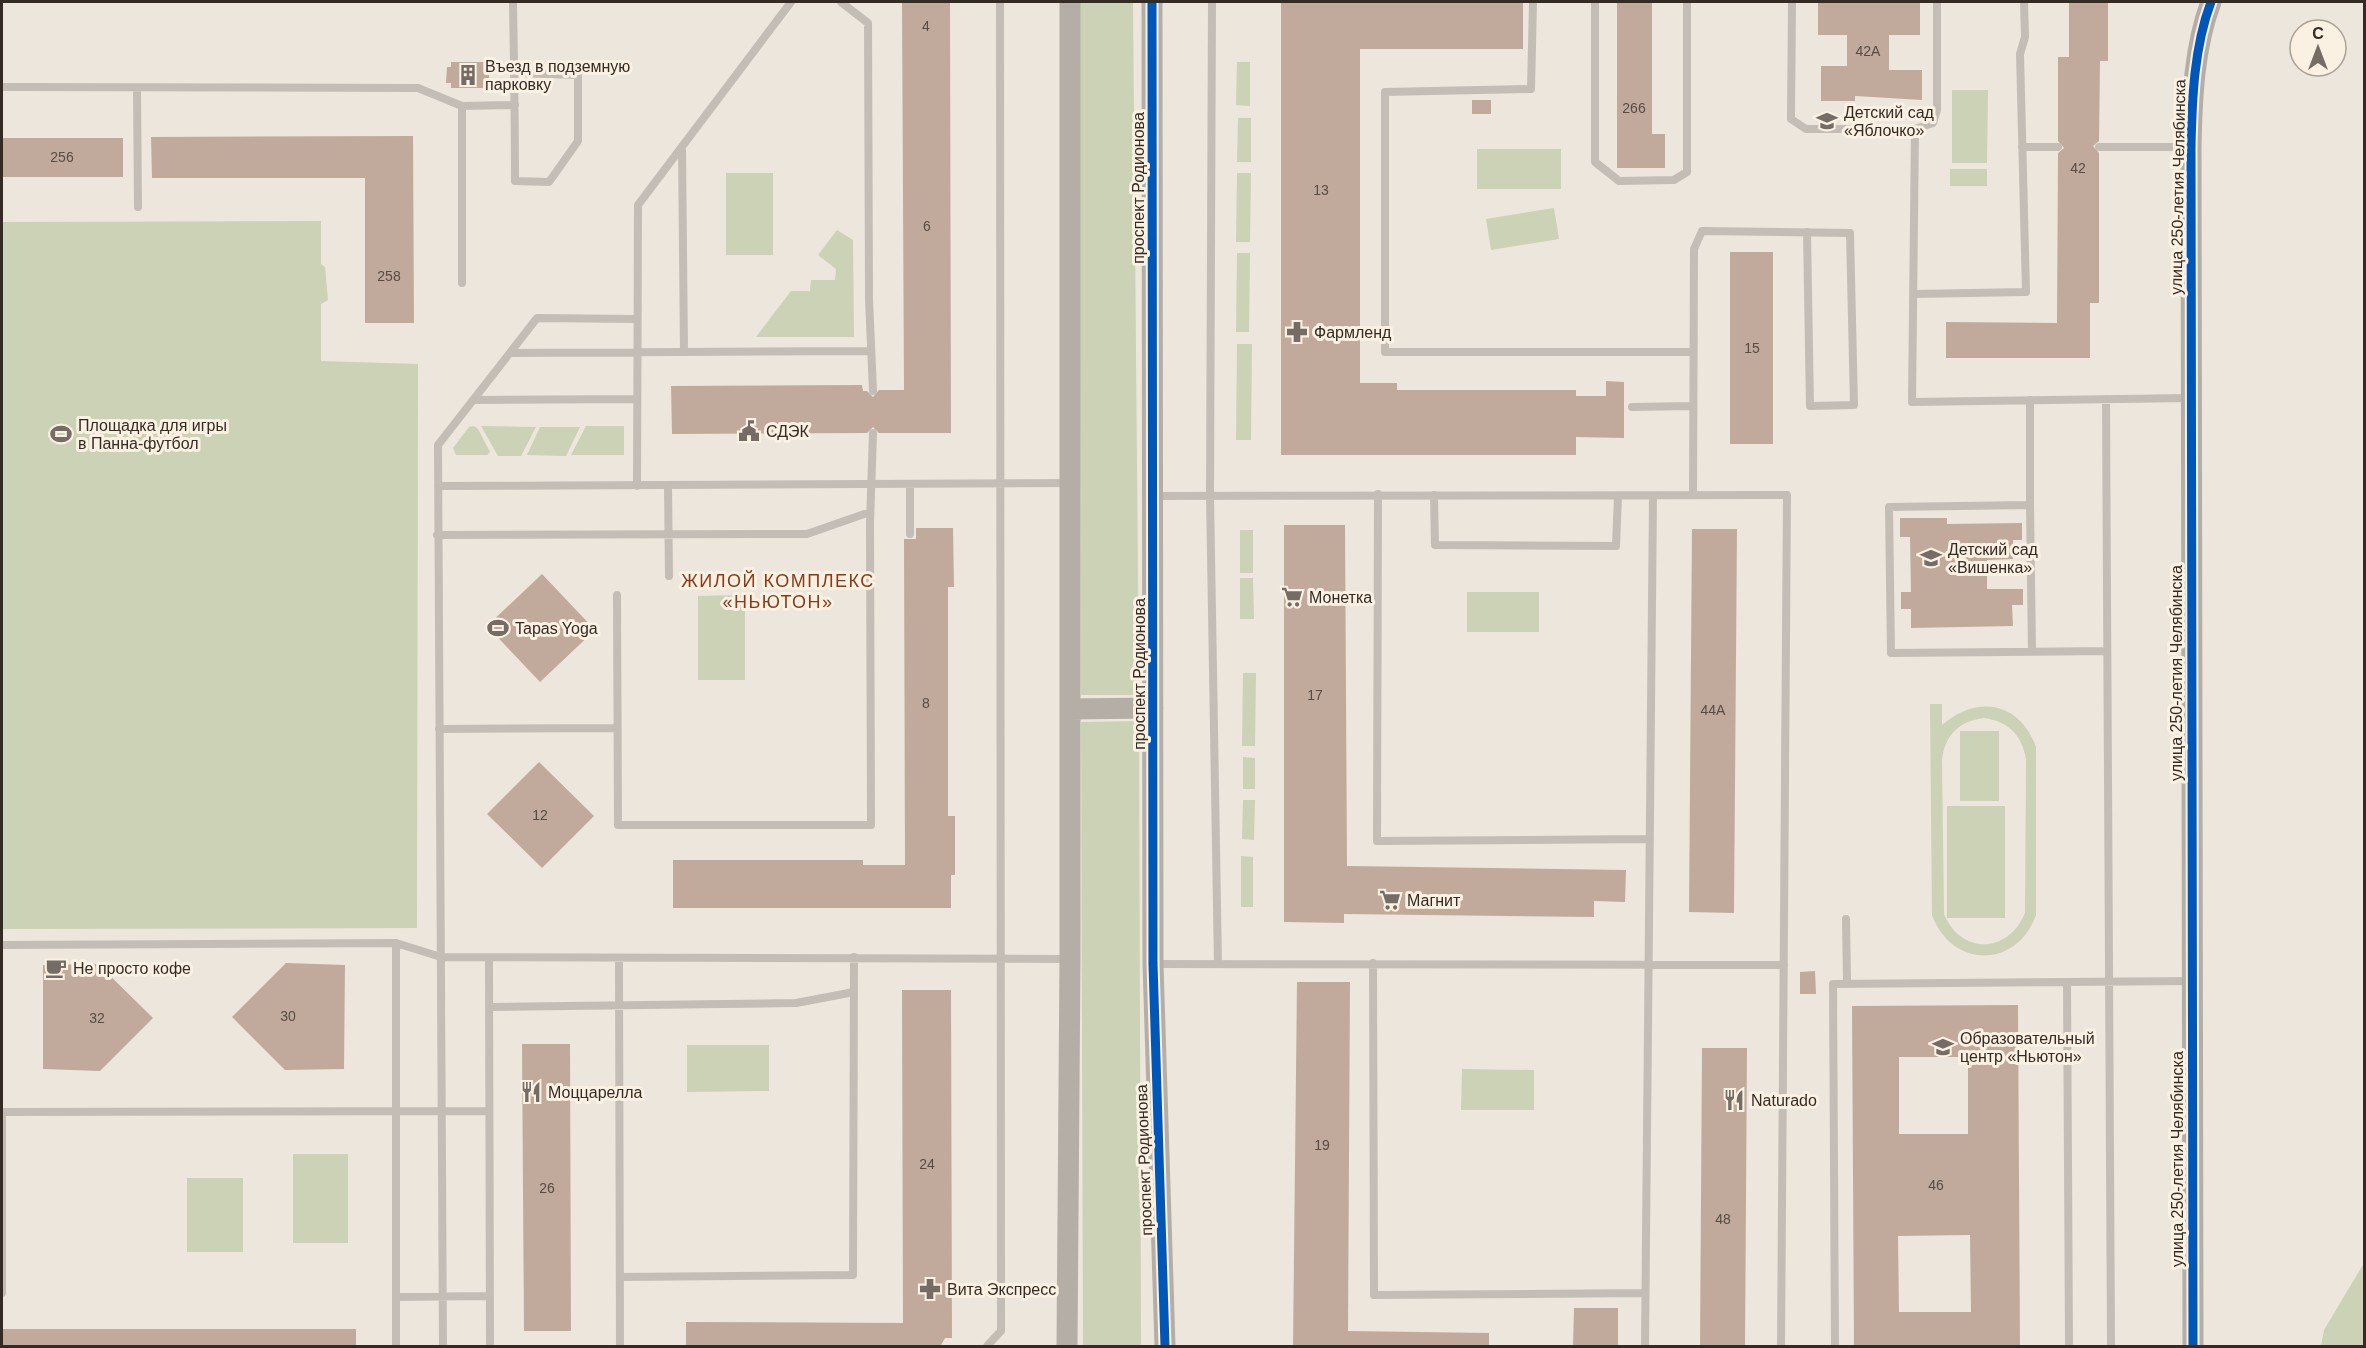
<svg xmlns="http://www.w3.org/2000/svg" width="2366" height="1348" font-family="Helvetica,sans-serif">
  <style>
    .green { fill: #cbd2b5; fill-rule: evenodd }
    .building { fill: #c1aa9c; fill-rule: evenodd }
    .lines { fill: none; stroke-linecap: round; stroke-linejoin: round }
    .lane { stroke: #c4bdb6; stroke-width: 8 }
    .secondary { stroke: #b5aea6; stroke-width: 21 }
    .cycleway-casing { stroke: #faf1e2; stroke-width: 13 }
    .cycleway { stroke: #0057b8; stroke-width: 9 }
    .labels { text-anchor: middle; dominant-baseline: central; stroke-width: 6; stroke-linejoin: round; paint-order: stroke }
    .number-label { font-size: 14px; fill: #584b43 }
    .poi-label { font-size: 16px; fill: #352b25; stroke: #faf1e2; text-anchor: start }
    .street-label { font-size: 16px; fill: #352b25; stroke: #faf1e2 }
    .neighbourhood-label { font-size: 18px; letter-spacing: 1.5px; fill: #893b18; stroke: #faf1e2 }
  </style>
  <rect width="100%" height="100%" fill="#ece6dc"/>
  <path class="green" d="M 1079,2 L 1133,2 L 1139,695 L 1081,695 Z
    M 1237,62 L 1250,62 L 1250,106 L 1236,105 Z
    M 1952,90 L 1988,90 L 1987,163 L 1952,163 Z
    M 1238,118 L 1251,118 L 1251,162 L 1237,162 Z
    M 1477,149 L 1561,149 L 1561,189 L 1477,189 Z
    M 1950,169 L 1987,169 L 1987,186 L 1950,186 Z
    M 726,173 L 773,173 L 773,255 L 726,255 Z
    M 1237,173 L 1251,173 L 1250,242 L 1236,242 Z
    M 1554,208 L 1559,239 L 1491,250 L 1486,219 Z
    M 321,221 L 321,264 L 325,267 L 328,300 L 321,304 L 321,361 L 418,364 L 417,928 L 2,929 L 2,222 Z
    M 837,230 L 853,240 L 854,337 L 756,337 L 791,291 L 810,291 L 811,280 L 835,280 L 836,269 L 818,255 Z
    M 1237,253 L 1250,253 L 1249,332 L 1236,332 Z
    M 1237,344 L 1252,344 L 1251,440 L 1236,440 Z
    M 474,426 L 478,429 L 490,452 L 487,455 L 456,455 L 453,448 L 469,427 Z
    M 481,426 L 536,427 L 521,456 L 498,456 Z
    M 586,426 L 624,426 L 624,455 L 571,455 Z
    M 540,427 L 580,427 L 566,456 L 527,455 Z
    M 1240,530 L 1253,530 L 1253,573 L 1240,573 Z
    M 1240,578 L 1253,578 L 1254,619 L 1240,619 Z
    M 1467,592 L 1539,592 L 1539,632 L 1467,632 Z
    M 745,595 L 745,680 L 698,680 L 698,596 Z
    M 1243,673 L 1256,673 L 1255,746 L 1242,746 Z
    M 1930,704 L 1942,704 L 1942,725 C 1977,694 2020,702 2036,747 L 2036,915 C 2017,969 1952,969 1932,915 ZM 1984,718 C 2008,721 2022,735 2026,759 L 2025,913 C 2008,954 1961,955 1944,914 L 1942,760 C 1945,735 1959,721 1984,718 Z
    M 1139,721 L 1141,1346 L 1083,1346 L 1081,722 Z
    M 1960,731 L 1999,731 L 1999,801 L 1960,801 Z
    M 1243,757 L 1255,758 L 1255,789 L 1243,789 Z
    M 1243,800 L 1255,800 L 1254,840 L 1242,839 Z
    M 1947,806 L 2005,806 L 2005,918 L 1947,918 Z
    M 1241,856 L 1253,857 L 1253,907 L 1241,907 Z
    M 687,1045 L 769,1045 L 769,1091 L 687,1092 Z
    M 1462,1069 L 1534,1070 L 1534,1110 L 1461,1110 Z
    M 293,1154 L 348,1154 L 348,1243 L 293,1243 Z
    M 187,1178 L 243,1178 L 243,1252 L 187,1252 Z
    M 2364,1263 L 2364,1346 L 2321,1346 L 2324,1330 Z"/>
  <path class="building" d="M 902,2 L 950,2 L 951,433 L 879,433 L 873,427 L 867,433 L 672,434 L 671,386 L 862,385 L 863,391 L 867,391 L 873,397 L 879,390 L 904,390 Z
    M 1281,2 L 1523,2 L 1523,49 L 1360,49 L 1360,383 L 1397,383 L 1397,390 L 1576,390 L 1576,396 L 1606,396 L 1606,381 L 1624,382 L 1624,438 L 1576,437 L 1576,455 L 1281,455 Z
    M 1617,2 L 1652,2 L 1652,134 L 1665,134 L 1665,168 L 1617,168 Z
    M 1818,2 L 1920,3 L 1920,35 L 1889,35 L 1889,70 L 1922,70 L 1922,100 L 1855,96 L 1855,101 L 1821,101 L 1821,66 L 1847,66 L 1847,35 L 1818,35 Z
    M 2069,2 L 2108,2 L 2108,61 L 2100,61 L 2099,141 L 2093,146 L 2099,153 L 2099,303 L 2090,303 L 2090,358 L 1946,358 L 1946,322 L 2057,323 L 2058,153 L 2064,148 L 2058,141 L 2058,57 L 2069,57 Z
    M 451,62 L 489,62 L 489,88 L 451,88 L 451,83 L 446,83 L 447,67 L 451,67 Z
    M 1472,100 L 1491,100 L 1491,114 L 1472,114 Z
    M 413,136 L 414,323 L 365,323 L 365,178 L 152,178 L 151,137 Z
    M 2,138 L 123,138 L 123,177 L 2,177 Z
    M 1730,252 L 1773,252 L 1773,444 L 1730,444 Z
    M 1900,518 L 1947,518 L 1947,524 L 2022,523 L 2022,540 L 2013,540 L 2013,559 L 1987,560 L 1987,589 L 2023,589 L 2023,605 L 2012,605 L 2013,626 L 1911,628 L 1911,609 L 1901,609 L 1901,592 L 1911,592 L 1910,537 L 1900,537 Z
    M 1284,525 L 1345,525 L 1347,866 L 1626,870 L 1625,902 L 1594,901 L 1594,917 L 1344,914 L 1344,923 L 1284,922 Z
    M 916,528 L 953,528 L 954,587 L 948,587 L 948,816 L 955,816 L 955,875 L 951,875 L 951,908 L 673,908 L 673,860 L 863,860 L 863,865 L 905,865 L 904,539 L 916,539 Z
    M 1692,529 L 1737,529 L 1734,913 L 1689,912 Z
    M 542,574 L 595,630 L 540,682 L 487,626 Z
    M 539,762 L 594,816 L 542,868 L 487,814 Z
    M 286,963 L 345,965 L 344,1069 L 285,1070 L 232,1017 Z
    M 98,964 L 153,1018 L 100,1071 L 43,1069 L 43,965 Z
    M 1815,971 L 1816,994 L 1800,994 L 1800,972 Z
    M 1297,982 L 1350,982 L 1348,1331 L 1489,1333 L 1489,1347 L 1293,1347 Z
    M 902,990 L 951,990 L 952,1338 L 945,1338 L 940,1347 L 686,1347 L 686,1322 L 903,1323 Z
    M 2018,1005 L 2020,1347 L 1854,1347 L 1852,1006 ZM 1899,1057 L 1968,1057 L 1968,1134 L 1899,1134 ZM 1970,1235 L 1971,1312 L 1899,1312 L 1898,1236 Z
    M 522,1044 L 570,1044 L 571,1331 L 524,1331 Z
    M 1702,1048 L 1747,1048 L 1745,1347 L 1700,1347 Z
    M 1574,1308 L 1618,1308 L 1618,1347 L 1573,1347 Z
    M 2,1329 L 356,1329 L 356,1347 L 2,1347 Z"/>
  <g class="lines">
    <path class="lane" d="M 513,2 C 514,61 515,121 515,181 L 549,182 L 578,141 L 578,75 L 514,73
      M 841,2 L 868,23 L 869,299 L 873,391
      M 1212,2 L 1210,495 L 1218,964
      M 1533,2 L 1531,89 L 1385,92 L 1385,352 L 1692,352
      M 1595,2 L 1595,162 L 1619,181 L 1674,180 L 1687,172 L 1687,2
      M 1792,2 L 1791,119 L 1806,129 L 1915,129
      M 1937,2 L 1937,110 L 1933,123 L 1915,129 L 1912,402 L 2189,398
      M 2,87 L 418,88 L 462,106 L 462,283
      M 137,88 L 138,207
      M 462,106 L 515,105
      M 682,147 L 684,352
      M 2022,147 L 2058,147
      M 2099,147 L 2190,147
      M 1914,294 L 2026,292 L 2020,54 L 2025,37 L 2024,2
      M 510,353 L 870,351
      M 2106,399 L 2111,1346
      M 474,400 L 637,399
      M 2030,400 L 2030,505 L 1889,507 L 1891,653 L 2107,651
      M 1632,407 L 1692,406
      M 910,484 L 910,534
      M 438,486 L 1070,483
      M 637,486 L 638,205 L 791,2
      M 668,486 L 669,576
      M 1378,494 L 1377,841 L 1650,839
      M 1434,495 L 1435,545 L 1616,546 L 1618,496
      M 1693,495 L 1694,249 L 1702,231 L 1850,233 L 1854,405 L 1810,406 L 1807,232
      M 1155,496 L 1787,495 L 1781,1346
      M 2030,505 L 2032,651
      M 437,535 L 807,534 L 870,512
      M 617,595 L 618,825 L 871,825 L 870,523 L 873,433
      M 439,729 L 617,728
      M 1846,919 L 1847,983
      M 2,945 L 396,943 L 441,957 L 1069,959
      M 489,958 L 490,1346
      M 619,958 L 620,1346
      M 1373,963 L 1374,1295 L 1645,1293
      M 1155,964 L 1784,965
      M 2067,982 L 2069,1346
      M 489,1007 L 796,1003 L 854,992
      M 620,1277 L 853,1275 L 854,957
      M 2,1293 L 2,1112 L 489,1111
      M 396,1297 L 490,1296
      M 396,1346 L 396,943
      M 443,1346 L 438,445 L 537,318 L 637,319
      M 987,1346 L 1001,1331 L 1000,2
      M 1645,1346 L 1653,496
      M 1835,1346 L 1833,984 L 2191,981"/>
    <path class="secondary" d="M 1152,2 L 1153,964 L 1165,1346
      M 1070,709 L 1153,708
      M 1067,1346 L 1070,959 L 1070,2
      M 2193,1346 L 2191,147 C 2192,99 2194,47 2211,2"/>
    <defs>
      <path id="cycleway" d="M 1152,2 L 1153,964 L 1165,1346
        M 2193,1346 L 2191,147 C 2192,99 2194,47 2211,2"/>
    </defs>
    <use href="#cycleway" class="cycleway-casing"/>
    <use href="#cycleway" class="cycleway"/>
  </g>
  <defs>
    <symbol id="building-bare" viewBox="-9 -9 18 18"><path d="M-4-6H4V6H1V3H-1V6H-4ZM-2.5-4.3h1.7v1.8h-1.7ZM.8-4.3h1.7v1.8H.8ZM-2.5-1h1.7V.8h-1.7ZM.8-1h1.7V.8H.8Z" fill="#756c65" stroke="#faf1e2" stroke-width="2.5" paint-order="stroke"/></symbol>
    <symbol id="school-bare" viewBox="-9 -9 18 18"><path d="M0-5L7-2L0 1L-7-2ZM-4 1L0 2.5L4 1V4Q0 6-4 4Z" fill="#756c65" stroke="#faf1e2" stroke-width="2.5" paint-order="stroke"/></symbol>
    <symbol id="pharmacy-bare" viewBox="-9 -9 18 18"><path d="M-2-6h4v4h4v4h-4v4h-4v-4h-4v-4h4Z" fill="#756c65" stroke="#faf1e2" stroke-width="2.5" paint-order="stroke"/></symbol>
    <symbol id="civic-bare" viewBox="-9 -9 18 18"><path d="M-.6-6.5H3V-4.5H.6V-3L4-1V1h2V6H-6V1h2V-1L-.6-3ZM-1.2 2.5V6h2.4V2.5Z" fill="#756c65" stroke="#faf1e2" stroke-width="2.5" paint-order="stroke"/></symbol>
    <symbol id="stadium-bare" viewBox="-9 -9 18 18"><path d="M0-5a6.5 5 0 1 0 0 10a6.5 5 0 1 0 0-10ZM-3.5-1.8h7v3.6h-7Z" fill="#756c65" stroke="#faf1e2" stroke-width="2.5" paint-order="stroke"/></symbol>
    <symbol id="supermarket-bare" viewBox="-9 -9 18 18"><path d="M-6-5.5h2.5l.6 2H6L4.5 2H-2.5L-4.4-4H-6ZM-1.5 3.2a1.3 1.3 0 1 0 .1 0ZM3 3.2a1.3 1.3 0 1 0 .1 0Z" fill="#756c65" stroke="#faf1e2" stroke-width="2.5" paint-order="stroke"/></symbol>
    <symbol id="cafe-bare" viewBox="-9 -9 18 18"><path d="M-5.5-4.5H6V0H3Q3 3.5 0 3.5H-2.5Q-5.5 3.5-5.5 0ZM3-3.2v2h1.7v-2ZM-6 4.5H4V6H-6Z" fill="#756c65" stroke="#faf1e2" stroke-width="2.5" paint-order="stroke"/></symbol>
    <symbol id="restaurant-bare" viewBox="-9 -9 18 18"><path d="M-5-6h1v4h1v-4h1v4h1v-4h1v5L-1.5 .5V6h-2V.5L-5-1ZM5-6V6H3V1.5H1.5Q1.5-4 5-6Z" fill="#756c65" stroke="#faf1e2" stroke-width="2.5" paint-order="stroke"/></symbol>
  </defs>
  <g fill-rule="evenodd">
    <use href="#building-bare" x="453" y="60" width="30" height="30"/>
    <use href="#school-bare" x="1812" y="106" width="30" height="30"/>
    <use href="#pharmacy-bare" x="1282" y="317" width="30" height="30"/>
    <use href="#civic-bare" x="734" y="416" width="30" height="30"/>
    <use href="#stadium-bare" x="46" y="419" width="30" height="30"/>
    <use href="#school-bare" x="1916" y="543" width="30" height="30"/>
    <use href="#supermarket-bare" x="1277" y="582" width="30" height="30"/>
    <use href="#stadium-bare" x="483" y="613" width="30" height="30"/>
    <use href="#supermarket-bare" x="1375" y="885" width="30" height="30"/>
    <use href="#cafe-bare" x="41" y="953" width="30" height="30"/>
    <use href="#school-bare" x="1928" y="1032" width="30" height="30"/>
    <use href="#restaurant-bare" x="516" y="1077" width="30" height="30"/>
    <use href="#restaurant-bare" x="1719" y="1085" width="30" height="30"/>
    <use href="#pharmacy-bare" x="915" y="1274" width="30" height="30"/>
  </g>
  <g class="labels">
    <g class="number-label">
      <text x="926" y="26">4</text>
      <text x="1868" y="51">42А</text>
      <text x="1634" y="108">266</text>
      <text x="62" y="157">256</text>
      <text x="2078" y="168">42</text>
      <text x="1321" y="190">13</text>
      <text x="927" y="226">6</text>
      <text x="389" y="276">258</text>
      <text x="1752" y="348">15</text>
      <text x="1315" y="695">17</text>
      <text x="926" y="703">8</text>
      <text x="1713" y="710">44А</text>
      <text x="540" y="815">12</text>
      <text x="288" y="1016">30</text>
      <text x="97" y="1018">32</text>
      <text x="1322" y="1145">19</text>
      <text x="927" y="1164">24</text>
      <text x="1936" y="1185">46</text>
      <text x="547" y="1188">26</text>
      <text x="1723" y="1219">48</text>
    </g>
    <g class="poi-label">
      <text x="485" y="66">Въезд в подземную<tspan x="485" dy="18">парковку</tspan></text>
      <text x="1844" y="112">Детский сад<tspan x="1844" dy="18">«Яблочко»</tspan></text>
      <text x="1314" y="332">Фармленд</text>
      <text x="78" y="425">Площадка для игры<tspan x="78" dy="18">в Панна-футбол</tspan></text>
      <text x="766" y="431">СДЭК</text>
      <text x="1948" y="549">Детский сад<tspan x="1948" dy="18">«Вишенка»</tspan></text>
      <text x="1309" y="597">Монетка</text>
      <text x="515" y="628">Tapas Yoga</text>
      <text x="1407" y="900">Магнит</text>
      <text x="73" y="968">Не просто кофе</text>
      <text x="1960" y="1038">Образовательный<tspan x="1960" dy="18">центр «Ньютон»</tspan></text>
      <text x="548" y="1092">Моццарелла</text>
      <text x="1751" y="1100">Naturado</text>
      <text x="947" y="1289">Вита Экспресс</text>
    </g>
    <g class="street-label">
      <text transform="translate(2178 187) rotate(-89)">улица 250-летия Челябинска</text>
      <text transform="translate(1138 188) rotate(-90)">проспект Родионова</text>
      <text transform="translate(2176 673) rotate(-90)">улица 250-летия Челябинска</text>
      <text transform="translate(1139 674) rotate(-90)">проспект Родионова</text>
      <text transform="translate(2177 1159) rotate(-90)">улица 250-летия Челябинска</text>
      <text transform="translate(1144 1160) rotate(-92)">проспект Родионова</text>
    </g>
    <g class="neighbourhood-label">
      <text x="778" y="581">ЖИЛОЙ КОМПЛЕКС<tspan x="778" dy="21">«НЬЮТОН»</tspan></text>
    </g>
  </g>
  <rect width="2366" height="1348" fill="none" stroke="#352b25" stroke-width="6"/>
  <g transform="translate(2318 48)"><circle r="28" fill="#faf1e2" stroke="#aba296" stroke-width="1.5"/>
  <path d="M0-4.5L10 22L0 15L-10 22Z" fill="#756c65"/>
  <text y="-9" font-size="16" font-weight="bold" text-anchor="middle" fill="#352b25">С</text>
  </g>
</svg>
